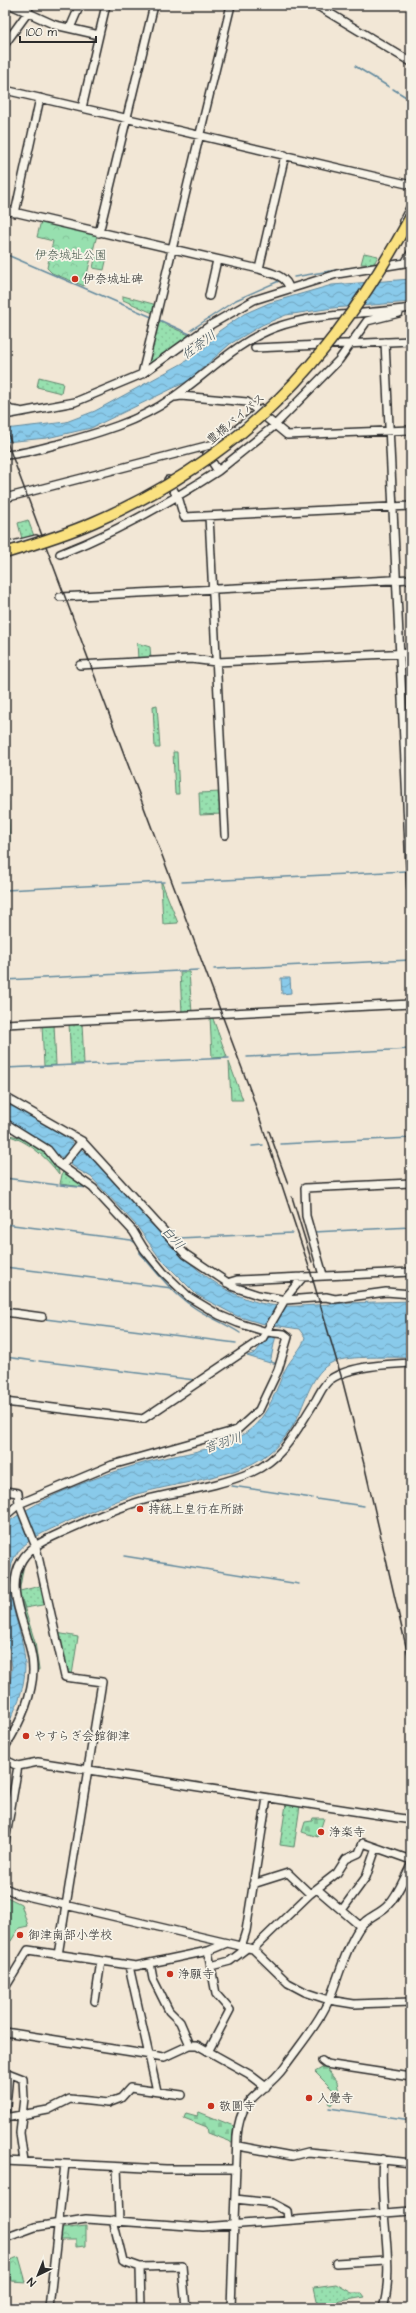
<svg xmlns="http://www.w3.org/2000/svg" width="416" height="2313" font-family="'Architects Daughter','Klee One',sans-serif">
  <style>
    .grass { fill: url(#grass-dots); stroke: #61866d }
    .cemetery { fill: url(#cemetery-stones); stroke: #61866d }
    .park { fill: url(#park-crowns); stroke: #61866d }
    .garden { fill: #97e0af; stroke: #61866d }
    .water { fill: url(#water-waves); stroke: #638a9e }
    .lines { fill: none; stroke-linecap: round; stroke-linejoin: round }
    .stream { stroke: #638a9e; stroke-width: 1.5 }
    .minor-casing { stroke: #2b2b2b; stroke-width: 10 }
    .minor { stroke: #f7f3e8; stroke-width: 7 }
    .rail { stroke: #2b2b2b; stroke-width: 1.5 }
    .highway-bridge-casing { stroke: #2b2b2b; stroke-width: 13; stroke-linecap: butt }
    .highway-bridge { stroke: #fae180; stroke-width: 10 }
    .poi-dot { fill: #c8321e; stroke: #f7f3e8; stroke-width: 1.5 }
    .labels { text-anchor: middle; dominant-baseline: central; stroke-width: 3.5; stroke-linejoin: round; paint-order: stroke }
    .park-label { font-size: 12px; fill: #46584c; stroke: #f7f3e8 }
    .poi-label { font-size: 12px; fill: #2b2b2b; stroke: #f7f3e8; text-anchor: start }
    .street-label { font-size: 12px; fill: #2b2b2b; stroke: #f7f3e8 }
    .water-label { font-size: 13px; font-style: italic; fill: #42535b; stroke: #f7f3e8 }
  </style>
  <defs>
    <pattern id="grass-dots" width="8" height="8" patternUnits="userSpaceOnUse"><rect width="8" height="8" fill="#97e0af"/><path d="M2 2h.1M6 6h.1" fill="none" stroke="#82c097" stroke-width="1.8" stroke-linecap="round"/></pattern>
    <pattern id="cemetery-stones" width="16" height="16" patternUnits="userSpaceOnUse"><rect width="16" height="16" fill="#97e0af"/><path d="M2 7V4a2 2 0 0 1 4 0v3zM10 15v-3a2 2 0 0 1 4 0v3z" fill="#82c097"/></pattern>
    <pattern id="park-crowns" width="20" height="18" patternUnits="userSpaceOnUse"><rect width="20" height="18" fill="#97e0af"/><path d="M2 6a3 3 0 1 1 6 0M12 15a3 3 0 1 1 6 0" fill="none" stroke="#82c097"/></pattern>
    <pattern id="water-waves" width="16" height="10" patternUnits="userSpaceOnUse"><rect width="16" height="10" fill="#89caea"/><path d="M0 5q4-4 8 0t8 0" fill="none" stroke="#70a4be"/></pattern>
  </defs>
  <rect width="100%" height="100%" fill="#f2e7d6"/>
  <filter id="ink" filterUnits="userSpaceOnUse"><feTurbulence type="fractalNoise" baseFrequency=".025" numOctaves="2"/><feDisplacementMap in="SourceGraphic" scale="8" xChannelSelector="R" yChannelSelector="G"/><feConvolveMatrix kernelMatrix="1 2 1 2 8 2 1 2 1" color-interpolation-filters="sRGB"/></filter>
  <g filter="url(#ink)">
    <path class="grass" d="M 364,253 L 378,256 L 374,264 L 361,264 Z
      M 96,254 L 107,257 L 104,270 L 93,268 Z
      M 123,296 L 157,305 L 155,314 L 123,300 Z
      M 158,321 L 189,335 L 146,367 Z
      M 39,377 L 63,383 L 61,393 L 37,387 Z
      M 28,520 L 34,536 L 22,539 L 18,523 Z
      M 137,643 L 150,647 L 151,659 L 138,659 Z
      M 157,705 L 160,748 L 155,748 L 153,706 Z
      M 173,752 L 177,752 L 179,794 L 175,794 Z
      M 221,792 L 222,814 L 200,815 L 199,793 Z
      M 5,802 L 8,802 L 10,844 L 5,844 Z
      M 161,883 L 162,883 L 178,923 L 163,924 Z
      M 180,972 L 189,972 L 192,1013 L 182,1013 Z
      M 210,1016 L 212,1016 L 227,1057 L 212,1058 Z
      M 69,1023 L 82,1023 L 84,1064 L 71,1064 Z
      M 54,1024 L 56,1065 L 44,1066 L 42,1025 Z
      M 229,1062 L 243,1100 L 231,1100 Z
      M 6,1135 C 25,1135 44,1153 58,1165 L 59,1174 C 46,1157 27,1140 6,1135 Z
      M 63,1170 L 91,1188 L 60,1184 Z
      M 35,1550 L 24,1564 L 20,1587 L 20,1591 L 44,1585 L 48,1604 L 25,1608 L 22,1600 L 35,1642 L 39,1670 L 36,1670 L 31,1639 L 18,1594 L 18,1575 L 25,1560 Z
      M 57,1633 L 78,1637 L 72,1675 L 66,1674 Z
      M 286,1804 L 300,1806 L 294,1847 L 280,1845 Z
      M 336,2284 L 352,2293 L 362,2293 L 365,2297 L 318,2305 L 314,2287 Z"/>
    <path class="cemetery" d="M 313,1818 L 324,1818 L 318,1837 L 302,1832 L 305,1822 L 312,1821 Z
      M 322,2068 L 326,2068 L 337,2082 L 339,2092 L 331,2105 L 328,2103 L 335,2092 L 315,2072 Z
      M 199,2112 L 236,2127 L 233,2144 L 229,2141 L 208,2133 L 207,2127 L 184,2118 L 186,2113 L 197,2116 Z"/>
    <path class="park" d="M 41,221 L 97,235 L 84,286 L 52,273 L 47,268 L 53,241 L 37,237 Z
      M 86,2226 L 86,2246 L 76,2247 L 76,2240 L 59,2240 L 60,2229 Z
      M 19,2257 L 26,2282 L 11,2281 L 6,2261 Z"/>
    <path class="garden" d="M 5,1896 L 21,1904 L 28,1926 L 19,1928 L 11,1941 L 5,1943 Z"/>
    <path class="water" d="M 411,279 L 411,302 L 333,308 L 286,315 L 262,325 L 230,344 L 188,381 L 91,428 L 47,438 L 5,442 L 5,429 L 66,422 L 95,411 L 183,363 L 206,346 L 219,331 L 244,314 L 269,303 L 332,285 Z
      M 281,978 L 290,978 L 291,993 L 282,994 Z
      M 5,1101 C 38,1119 70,1137 97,1163 C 146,1211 191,1286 260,1303 C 285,1309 307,1305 332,1304 C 358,1302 385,1302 411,1301 L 411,1357 C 392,1358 349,1355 333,1362 C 311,1372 306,1402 295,1422 C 284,1442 267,1458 245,1467 C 211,1480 173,1484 137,1494 C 112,1502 88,1513 64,1523 C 46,1532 24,1539 14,1558 C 0,1593 25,1630 25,1666 C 25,1690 15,1710 5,1731 L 5,1701 L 9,1691 L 12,1667 L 9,1647 L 5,1646 L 5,1525 C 39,1496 111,1471 155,1460 C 185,1453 232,1448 254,1426 C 270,1411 276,1389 285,1370 C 290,1359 303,1348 305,1337 L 299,1329 L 260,1323 L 237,1316 L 197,1295 L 159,1257 L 137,1226 L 91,1177 L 77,1169 L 31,1135 L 5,1120 Z
      M 276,1335 L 270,1363 L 247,1356 L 255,1353 C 261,1347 266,1335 276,1335 Z"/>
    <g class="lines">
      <path class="stream" d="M 355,66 L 389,87
        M 393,89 L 411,100
        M 5,254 L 154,318
        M 396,260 L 404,259
        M 294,277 L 348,268
        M 157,319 L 192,335
        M 191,330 L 236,300 L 279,281
        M 196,339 L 204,348
        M 182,882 L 407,871
        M 5,890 L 164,882
        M 214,969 L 411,960
        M 5,980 L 198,970
        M 247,1057 L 411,1049
        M 102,1064 L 229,1058
        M 5,1068 L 98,1064
        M 304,1143 L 411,1138
        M 281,1144 L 301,1143
        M 252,1146 L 263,1145
        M 5,1178 L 58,1185
        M 60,1185 L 88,1188
        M 5,1224 L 131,1240 L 137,1244
        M 314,1232 L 411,1227
        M 178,1238 L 292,1233
        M 140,1248 L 140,1253 C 156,1271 171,1292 192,1306 C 207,1317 225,1323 240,1333
        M 5,1267 L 172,1288
        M 45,1319 L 236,1343
        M 5,1357 L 35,1361
        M 39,1361 L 195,1380
        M 271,1362 L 277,1364
        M 232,1486 L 312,1498
        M 316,1499 L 364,1506
        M 124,1556 L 299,1584
        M 407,1601 L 411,1601
        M 329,2108 L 411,2120"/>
      <defs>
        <path id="minor" d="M 11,5 L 55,25 L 99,35
          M 316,5 L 411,62
          M 70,28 L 80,5
          M 5,44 L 26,15 L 30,5
          M 5,90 L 411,185
          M 82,108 L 106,5
          M 5,210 L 259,269 C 270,273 286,275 289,288
          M 15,213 L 40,98
          M 403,221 L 411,206
          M 99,233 L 154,5
          M 405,263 L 411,253
          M 259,269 L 285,155
          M 209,296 L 217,260
          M 385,342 L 411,888
          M 255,348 L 411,341
          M 142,374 L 231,5
          M 175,397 L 181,396 L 247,402 L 287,435 L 411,430
          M 5,406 L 11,410 L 19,411
          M 5,415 L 75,402 L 142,374 L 212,324 L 254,300 L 337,274 L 411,262
          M 5,455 C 23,454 40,449 58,444 C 98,433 138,422 172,398 C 206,375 235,343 274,328 C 318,312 366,315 411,308
          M 218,471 L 274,426 L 339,360 L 367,321 L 399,313
          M 168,480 L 179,500 L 184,517 L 411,506
          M 5,498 L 214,444 L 231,434 L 262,409
          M 209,516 L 225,835
          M 5,547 L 36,539
          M 60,554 C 116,532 167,504 218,471 L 207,454
          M 60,597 L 411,579
          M 80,665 L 191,659 L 216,662 L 411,653
          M 5,1024 L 411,1004
          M 5,1097 L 82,1141 L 185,1254 L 234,1287 L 258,1295 L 286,1300 L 326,1297 L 335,1299 L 386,1292 L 411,1294
          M 5,1123 L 48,1150 L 59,1164 L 93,1188 L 133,1231 L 144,1249 L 163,1272 L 189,1297 L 219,1315 L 238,1323 L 267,1332 L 284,1334 L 288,1337 L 278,1370 L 259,1410 L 237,1430 L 112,1465 L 19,1504 L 5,1516
          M 62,1166 L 82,1141
          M 323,1275 L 306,1216 L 305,1188 L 411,1183
          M 227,1283 L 237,1280 L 411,1272
          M 5,1312 L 42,1317
          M 5,1402 L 143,1419 L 262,1339 L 287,1296 L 303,1277
          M 5,1491 L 18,1493 L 19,1504 L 36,1547 L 65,1677 L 102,1682 L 58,1955
          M 5,1747 C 19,1725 32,1699 33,1671 C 34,1635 1,1594 22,1560 C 31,1545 50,1538 65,1531 C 92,1519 119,1507 148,1499 C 182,1491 220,1486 252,1472 C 286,1457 297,1428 316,1400 C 320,1393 324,1383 331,1379 C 350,1366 389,1364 411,1363
          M 5,1760 L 18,1766 L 38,1762 L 411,1820
          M 5,1842 L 18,1766
          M 253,1884 L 288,1873 L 310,1894
          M 5,1888 L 18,1894 L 253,1949 L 288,1983 L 305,1992 L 329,2000 L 354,2004 L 411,2002
          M 317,1889 L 360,1926
          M 342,1910 L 366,1877 L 376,1848
          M 241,1947 L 246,1931 L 267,1798
          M 253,1949 L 310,1894 L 337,1873 L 346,1859 L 359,1853 L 363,1843 L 411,1860
          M 208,1951 L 216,1994 L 230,2010 L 208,2052
          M 150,1963 L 153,1979 L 169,2011 L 180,2022 L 190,2045
          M 129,1966 L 157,2091
          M 211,1966 L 230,1961 L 247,1948
          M 5,1988 L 28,1950 L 136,1966 L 208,1951 L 227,1943
          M 95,2001 L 101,1961
          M 5,2032 L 164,2057 L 190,2045 L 197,2045 L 249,2074 L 266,2087
          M 322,2061 L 326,2064 L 411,2077
          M 5,2072 L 23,2079 L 24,2098 L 20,2133 L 24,2161
          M 5,2116 L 9,2074
          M 5,2118 L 48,2110 L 70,2099 L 108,2103 L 121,2098 L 130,2088 L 182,2095
          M 238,2146 L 292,2156 L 308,2152 L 330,2154 L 411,2163
          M 5,2161 L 166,2169 L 236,2169
          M 117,2167 L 119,2221
          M 235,2199 L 272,2203 L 287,2211 L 288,2219
          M 113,2220 L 123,2261 L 140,2267 L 182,2266 L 186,2308
          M 5,2238 L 35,2227 L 86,2219 L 203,2227 L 411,2211
          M 336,2263 L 386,2260
          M 140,2267 L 141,2308
          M 49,2308 L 65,2164
          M 231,2308 L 237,2136 C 241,2092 264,2096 285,2066 C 300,2045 318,2024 329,2000 C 339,1977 344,1952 358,1930 C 365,1917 379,1915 388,1905 C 398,1895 404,1878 411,1865
          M 383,2308 C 396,2266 378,2206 383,2159"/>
      </defs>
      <use href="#minor" class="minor-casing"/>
      <use href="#minor" class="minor"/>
      <path class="rail" d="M 5,426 L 11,442
        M 5,437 L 252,1095 L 310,1270 L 342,1379 L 365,1468 L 411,1668
        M 269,1131 L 288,1184
        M 292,1197 L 312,1262"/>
      <defs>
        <path id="highway-bridge" d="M 5,553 C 35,544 65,535 94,522 C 243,458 335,357 411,216"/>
      </defs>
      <use href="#highway-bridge" class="highway-bridge-casing"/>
      <use href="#highway-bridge" class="highway-bridge"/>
    </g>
  </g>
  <g class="poi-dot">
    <circle cx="75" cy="279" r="4"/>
    <circle cx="140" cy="1509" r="4"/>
    <circle cx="26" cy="1736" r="4"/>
    <circle cx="321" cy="1832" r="4"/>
    <circle cx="20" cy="1935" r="4"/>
    <circle cx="170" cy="1974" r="4"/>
    <circle cx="309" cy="2098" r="4"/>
    <circle cx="211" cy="2106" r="4"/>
  </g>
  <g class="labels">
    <g class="park-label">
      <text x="71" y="255">伊奈城址公園</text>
    </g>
    <g class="poi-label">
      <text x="83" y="279">伊奈城址碑</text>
      <text x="148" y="1509">持統上皇行在所跡</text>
      <text x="34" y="1736">やすらぎ会館御津</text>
      <text x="329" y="1832">浄楽寺</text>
      <text x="28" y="1935">御津南部小学校</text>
      <text x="178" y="1974">浄願寺</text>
      <text x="317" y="2098">入覺寺</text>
      <text x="219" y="2106">敬圓寺</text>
    </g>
    <g class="street-label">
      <text transform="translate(236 419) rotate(-40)">豊橋バイパス</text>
    </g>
    <g class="water-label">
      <text transform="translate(199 345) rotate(-36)">佐奈川</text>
      <text transform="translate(173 1238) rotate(48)">白川</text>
      <text transform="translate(223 1443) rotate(-18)">音羽川</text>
    </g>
  </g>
  <rect width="416" height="2313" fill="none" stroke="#f7f3e8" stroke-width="20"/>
  <rect x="10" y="10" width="396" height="2293" fill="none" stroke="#2b2b2b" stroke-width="1.5" filter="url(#ink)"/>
  <g transform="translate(38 2275) rotate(223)" stroke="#f7f3e8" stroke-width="3" paint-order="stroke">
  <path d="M0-3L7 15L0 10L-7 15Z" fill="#2b2b2b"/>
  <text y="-6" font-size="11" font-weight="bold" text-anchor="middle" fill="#2b2b2b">N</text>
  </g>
  <path d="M20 36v6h76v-6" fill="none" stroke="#2b2b2b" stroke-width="2"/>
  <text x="26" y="36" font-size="12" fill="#2b2b2b" stroke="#f7f3e8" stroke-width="3" paint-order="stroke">100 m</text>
</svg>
